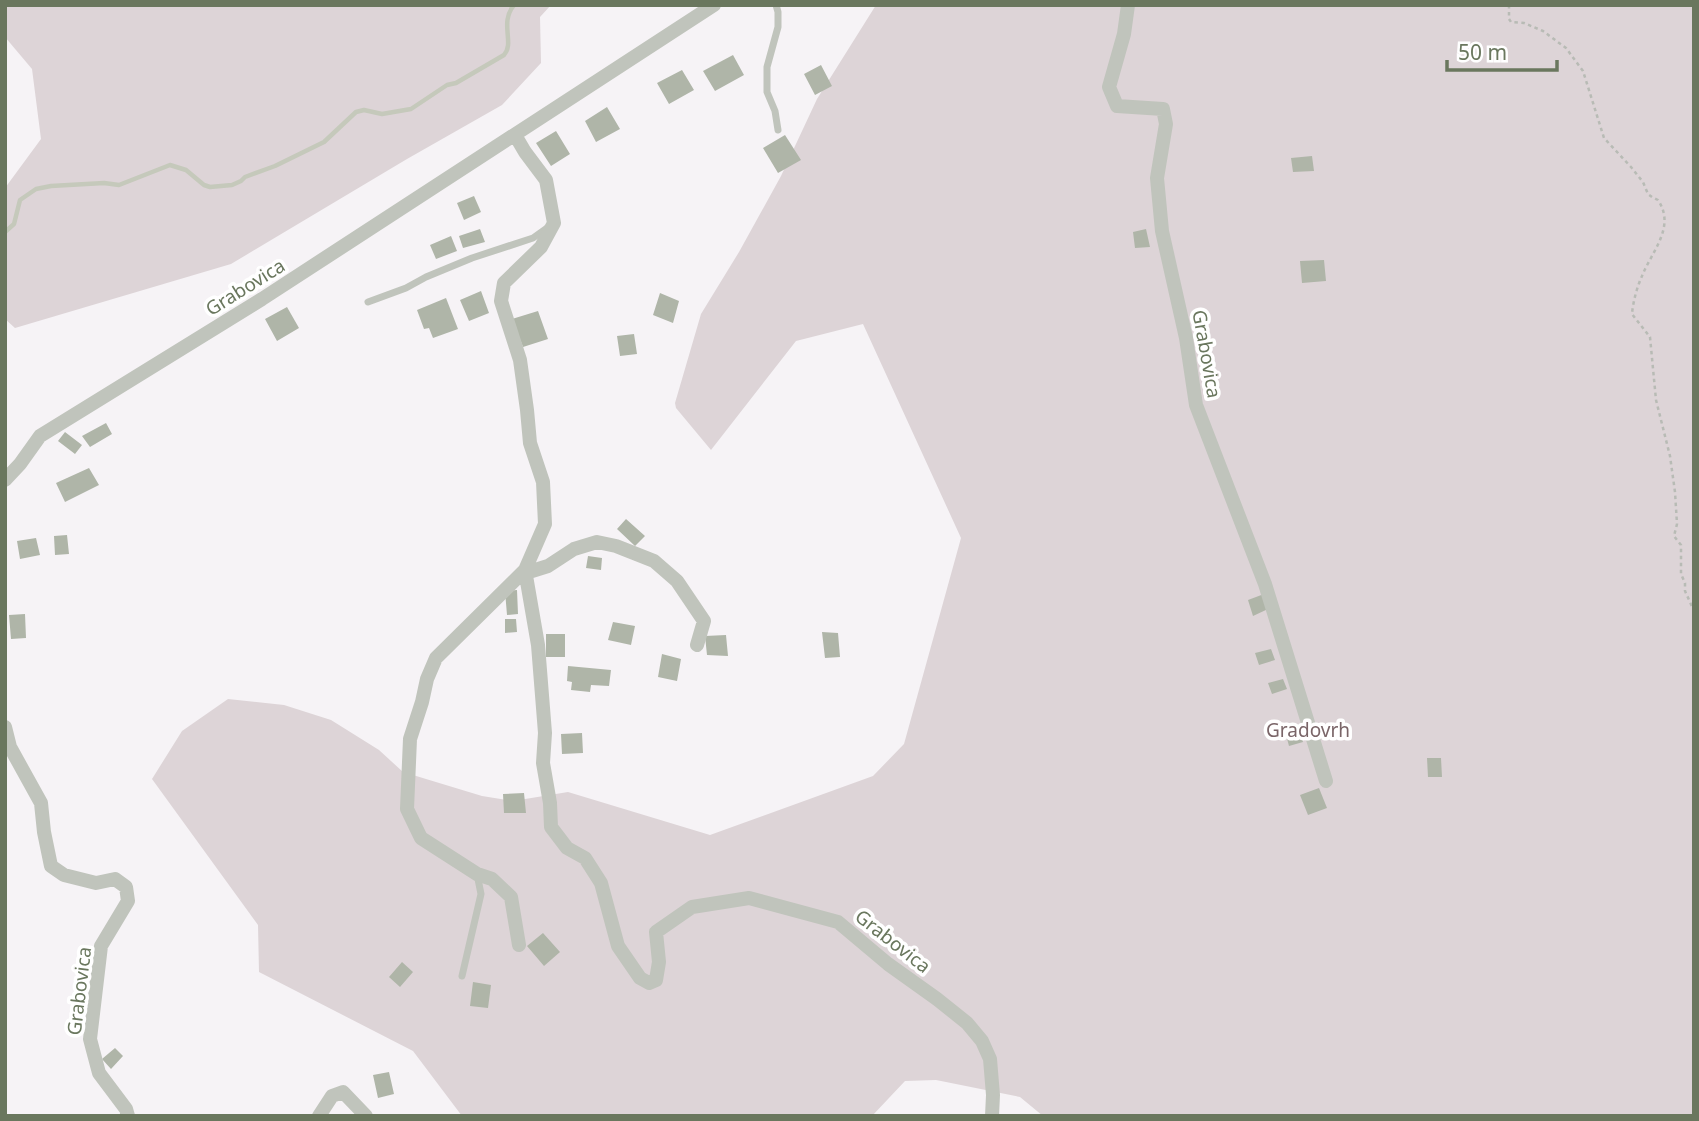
<svg xmlns="http://www.w3.org/2000/svg" width="1699" height="1121" font-family="'Noto Sans',sans-serif">
  <style>
    .green { fill: #ddd4d7 }
    .lines { fill: none; stroke-linecap: round; stroke-linejoin: round }
    .stream { stroke: #c5c9bb; stroke-width: 4.5 }
    .building { fill: #afb5a8 }
    .path { stroke: #b8bbb5; stroke-width: 2.5; stroke-dasharray: 3.5 3.5; stroke-linecap: butt }
    .service { stroke: #c0c4bc; stroke-width: 7 }
    .minor { stroke: #c0c4bc; stroke-width: 14 }
    .labels { text-anchor: middle; dominant-baseline: central; stroke-width: 7; stroke-linejoin: round; paint-order: stroke }
    .street-label { font-size: 19px; fill: #6a775e; stroke: #fff }
    .park-label { font-size: 19px; fill: #7a6568; stroke: #fff }
  </style>
  <rect width="100%" height="100%" fill="#f6f3f6"/>
  <path class="green" d="M 5,5 L 551,5 L 540,17 L 541,63 L 502,105 L 407,159 L 231,264 L 15,328 L 5,319 L 5,188 L 41,139 L 32,69 L 5,37 Z
    M 876,5 L 1694,5 L 1694,1116 L 1043,1116 L 1020,1097 L 936,1080 L 905,1081 L 872,1116 L 462,1116 L 413,1051 L 259,972 L 258,925 L 152,779 L 182,731 L 228,699 L 284,705 L 331,720 L 379,750 L 403,772 L 482,796 L 513,801 L 568,792 L 710,835 L 873,776 L 904,744 L 961,538 L 863,324 L 796,341 L 711,450 L 676,408 L 675,403 L 701,314 L 739,252 L 781,176 L 817,99 Z"/>
  <g class="lines">
    <path class="stream" d="M 5,232 L 14,224 L 20,200 L 36,189 L 51,186 L 104,183 L 119,185 L 170,165 L 186,170 L 204,185 L 210,187 L 232,185 L 241,181 L 245,177 L 275,166 L 324,142 L 356,112 L 364,110 L 382,114 L 411,109 L 447,85 L 456,83 L 504,55 C 515,43 499,23 514,5"/>
  </g>
  <path class="building" d="M 733,55 L 744,75 L 715,91 L 703,71 Z
    M 821,65 L 832,86 L 815,95 L 804,74 Z
    M 682,70 L 694,90 L 669,104 L 657,83 Z
    M 607,107 L 620,129 L 596,142 L 585,121 Z
    M 556,131 L 570,154 L 551,166 L 536,143 Z
    M 785,135 L 801,160 L 778,173 L 763,148 Z
    M 1312,156 L 1314,171 L 1293,172 L 1291,158 Z
    M 474,196 L 481,212 L 464,220 L 457,203 Z
    M 480,229 L 485,242 L 463,248 L 459,236 Z
    M 1146,229 L 1150,247 L 1135,248 L 1133,232 Z
    M 451,236 L 457,251 L 436,259 L 430,245 Z
    M 1324,260 L 1326,281 L 1302,283 L 1300,261 Z
    M 481,291 L 489,313 L 469,321 L 460,300 Z
    M 660,293 L 679,301 L 673,323 L 653,315 Z
    M 446,298 L 458,329 L 433,338 L 429,328 L 424,329 L 417,310 Z
    M 287,307 L 299,328 L 277,341 L 265,319 Z
    M 538,311 L 548,339 L 523,347 L 512,319 Z
    M 634,334 L 637,354 L 620,356 L 617,336 Z
    M 106,423 L 112,434 L 90,447 L 82,436 Z
    M 65,432 L 82,445 L 75,454 L 58,441 Z
    M 89,468 L 99,485 L 65,502 L 56,483 Z
    M 626,519 L 645,536 L 635,546 L 617,529 Z
    M 67,535 L 69,554 L 55,555 L 54,536 Z
    M 36,538 L 40,555 L 20,559 L 17,541 Z
    M 588,556 L 602,558 L 601,570 L 586,568 Z
    M 517,590 L 518,614 L 507,615 L 505,591 Z
    M 1264,594 L 1268,609 L 1253,616 L 1248,600 Z
    M 25,614 L 26,638 L 11,639 L 9,615 Z
    M 505,619 L 516,619 L 517,632 L 505,633 Z
    M 613,622 L 635,626 L 631,645 L 608,640 Z
    M 822,632 L 838,633 L 840,657 L 825,658 Z
    M 546,634 L 565,634 L 565,657 L 546,657 Z
    M 726,635 L 728,656 L 707,655 L 705,636 Z
    M 1271,649 L 1275,660 L 1259,665 L 1255,653 Z
    M 662,654 L 681,659 L 677,681 L 658,677 Z
    M 568,666 L 611,670 L 609,686 L 591,685 L 590,692 L 571,690 L 572,682 L 567,681 Z
    M 1283,679 L 1287,689 L 1272,694 L 1268,683 Z
    M 1299,727 L 1303,742 L 1289,746 L 1285,731 Z
    M 582,733 L 583,753 L 562,754 L 561,734 Z
    M 1427,758 L 1441,758 L 1442,777 L 1428,777 Z
    M 1319,788 L 1327,808 L 1308,815 L 1300,795 Z
    M 524,793 L 526,813 L 504,813 L 503,794 Z
    M 543,933 L 560,952 L 544,966 L 527,946 Z
    M 402,962 L 413,972 L 400,987 L 389,977 Z
    M 473,982 L 491,985 L 488,1008 L 470,1006 Z
    M 115,1048 L 123,1056 L 111,1069 L 102,1059 Z
    M 389,1072 L 394,1094 L 378,1098 L 373,1075 Z"/>
  <g class="lines">
    <path class="path" d="M 1509,5 L 1509,19 L 1511,22 L 1524,23 L 1543,31 L 1566,48 L 1583,71 L 1604,138 L 1631,167 L 1643,182 L 1648,194 L 1652,197 L 1658,200 C 1676,227 1652,251 1642,276 C 1637,287 1633,302 1632,314 L 1650,337 L 1656,400 L 1670,456 L 1675,492 L 1677,524 L 1674,536 L 1681,545 L 1681,574 L 1685,583 L 1685,591 L 1694,611"/>
    <path class="service" d="M 776,5 L 778,12 L 778,27 L 767,67 L 767,92 L 775,111 L 778,130
      M 368,302 L 406,288 L 426,277 L 472,258 L 533,238 L 547,228
      M 462,976 L 481,894 L 477,874"/>
    <path class="minor" d="M 1128,5 L 1124,34 L 1109,87 L 1117,106 L 1163,109 L 1166,124 L 1157,178 L 1162,231 L 1186,338 L 1196,405 L 1265,584 L 1326,781
      M 515,135 L 525,152 L 546,180 L 554,223 L 541,247 L 504,283 L 501,301 L 520,360 L 527,410 L 530,443 L 543,482 L 545,524 L 525,570 L 436,658 L 427,679 L 422,702 L 410,739 L 407,809 L 421,838 L 477,874 L 492,879 L 511,897 L 519,945
      M 5,480 L 20,464 L 40,436 L 262,299 L 714,5
      M 697,645 L 704,621 L 677,581 L 654,561 L 616,546 L 597,542 L 574,549 L 548,566 L 532,571 L 525,570 L 538,645 L 545,733 L 543,763 L 550,803 L 551,827 L 567,848 L 585,858 L 601,883 L 618,946 L 640,978 L 649,983 L 656,980 L 659,962 L 656,932 L 692,907 L 749,898 L 838,922 L 888,964 L 937,999 L 967,1023 L 982,1041 L 990,1059 L 993,1095 L 992,1116
      M 5,727 L 10,747 L 41,803 L 44,832 L 51,866 L 64,875 L 96,883 L 115,879 L 126,887 L 128,901 L 101,946 L 90,1039 L 99,1073 L 126,1109 L 128,1116
      M 319,1116 L 332,1096 L 343,1092 L 366,1116"/>
  </g>
  <g class="labels">
    <g class="street-label">
      <text transform="translate(245 287) rotate(-32)">Grabovica</text>
      <text transform="translate(1207 354) rotate(80)">Grabovica</text>
      <text transform="translate(893 941) rotate(38)">Grabovica</text>
      <text transform="translate(79 991) rotate(-83)">Grabovica</text>
    </g>
    <g class="park-label">
      <text x="1308" y="730">Gradovrh</text>
    </g>
  </g>
  <rect width="1699" height="1121" fill="none" stroke="#6a775e" stroke-width="14"/>
  <path d="M1447 60v10h110v-10" fill="none" stroke="#6a775e" stroke-width="3.5"/>
  <text x="1458" y="60" font-size="21" fill="#6a775e" stroke="#ffffff" stroke-width="5" paint-order="stroke">50 m</text>
</svg>
